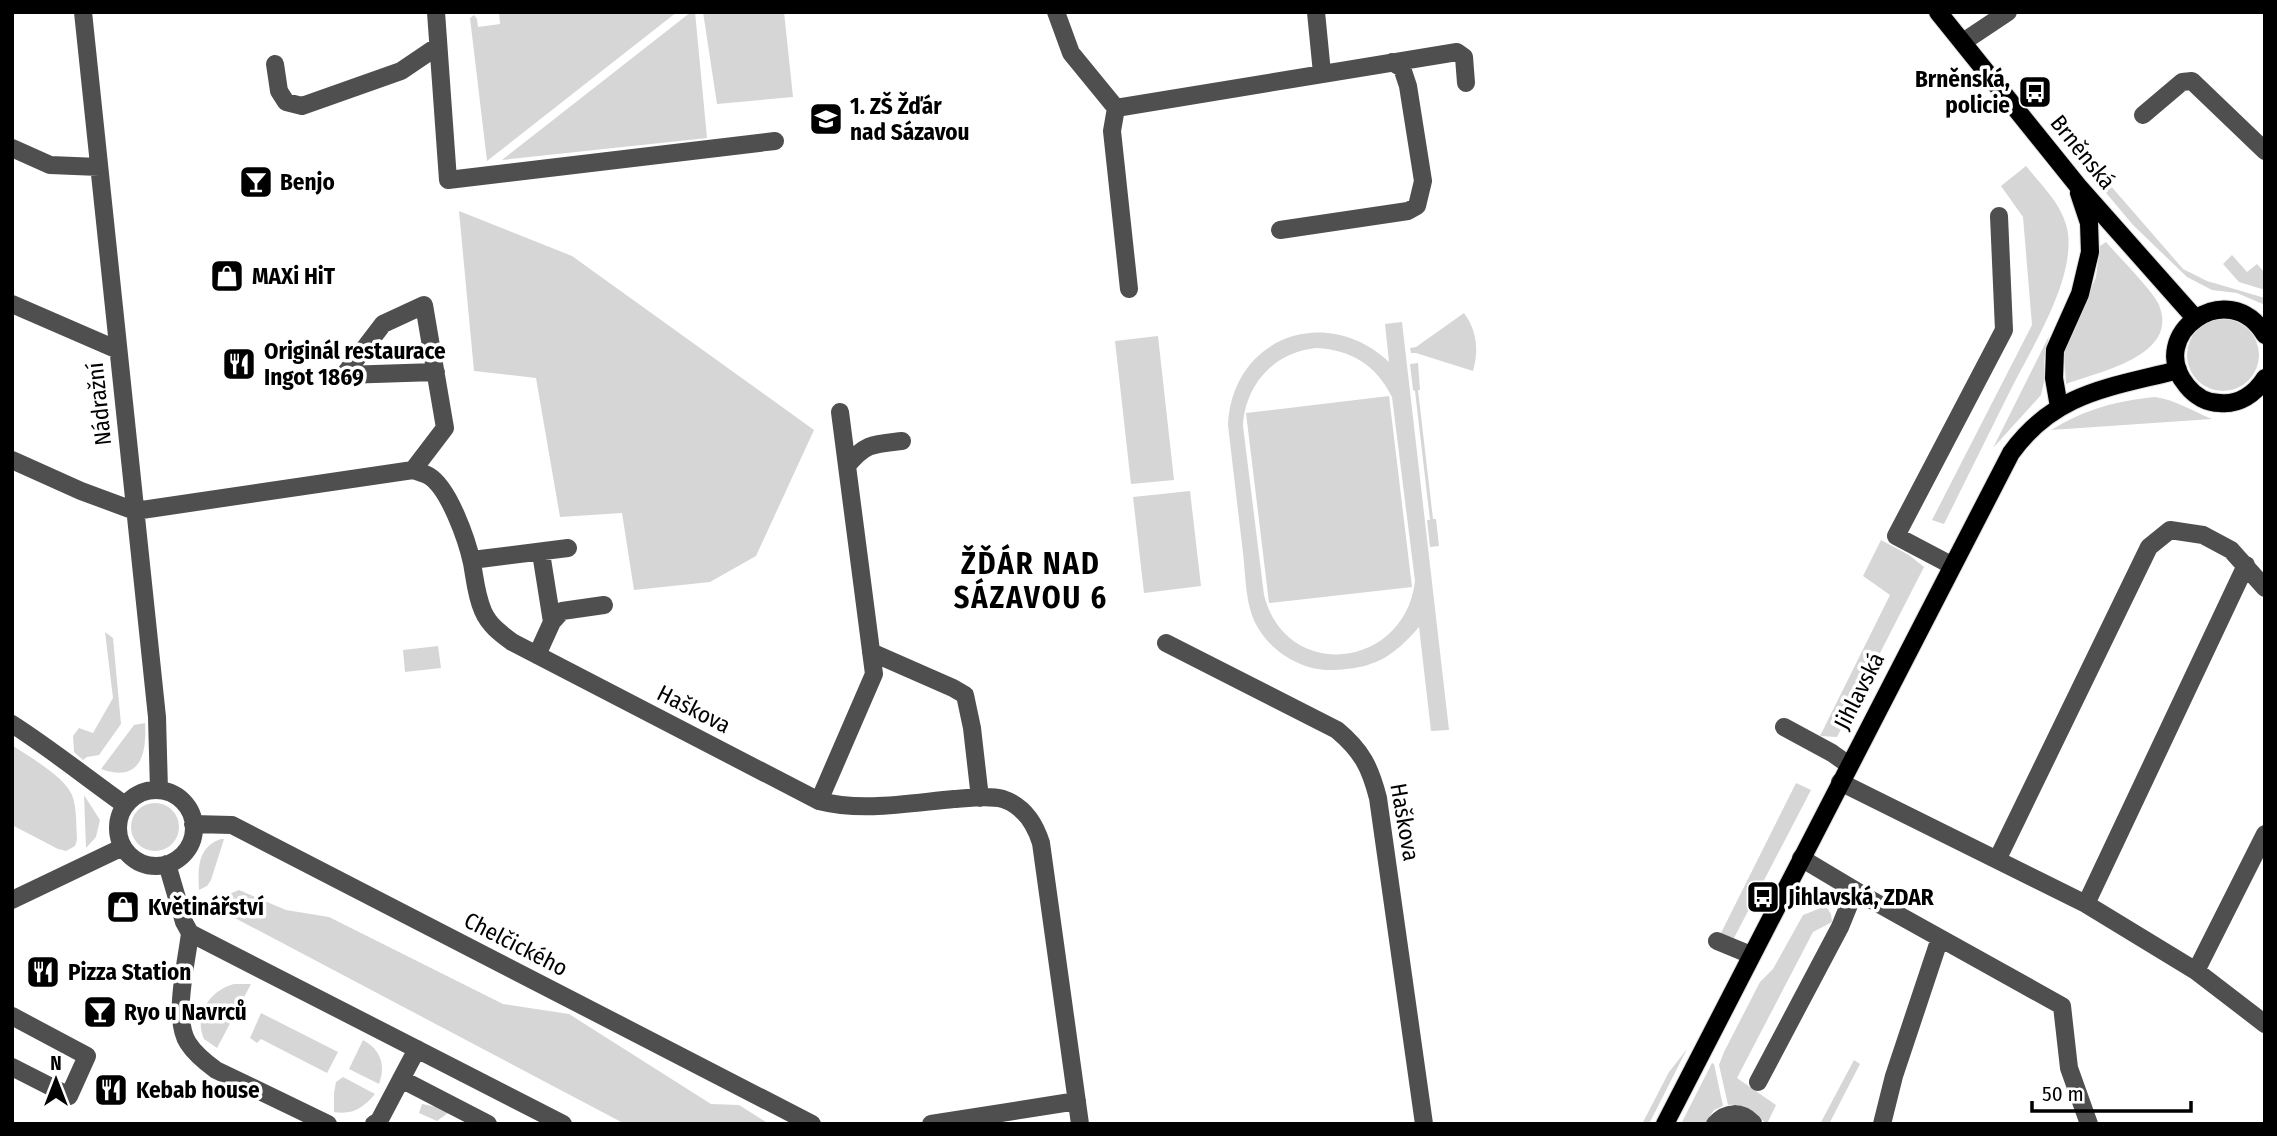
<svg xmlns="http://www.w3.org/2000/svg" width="2277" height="1136" font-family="'Fira Sans Condensed',sans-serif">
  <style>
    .green { fill: #d6d6d6; fill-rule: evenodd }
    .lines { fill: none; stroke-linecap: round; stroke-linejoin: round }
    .major-casing { stroke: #dbdbdb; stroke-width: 20 }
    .minor { stroke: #4f4f4f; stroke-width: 18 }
    .major { stroke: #000; stroke-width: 18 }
    .labels { text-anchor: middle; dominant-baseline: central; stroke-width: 7; stroke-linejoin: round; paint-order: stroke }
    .poi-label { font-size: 23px; font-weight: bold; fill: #000; stroke: #fff; text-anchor: start }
    .street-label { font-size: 23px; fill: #000; stroke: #fff }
    .district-label { font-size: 30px; font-weight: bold; letter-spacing: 2px; fill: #000; stroke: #fff }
  </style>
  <rect width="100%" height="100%" fill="#fff"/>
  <path class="green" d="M 499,12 L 513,12 L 514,14 L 533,12 L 677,12 L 487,161 L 470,18 L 474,15 L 477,19 L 478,27 L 500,24 Z
    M 691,12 L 695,12 L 707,138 L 502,160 Z
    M 703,12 L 784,12 L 793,97 L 717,104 Z
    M 2059,123 L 2090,162 L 2083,167 Z
    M 2026,166 C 2042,186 2064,206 2068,233 C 2074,282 2032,347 2010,391 C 1988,435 1966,480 1944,524 L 1932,520 L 2032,325 L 2023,217 L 2001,186 Z
    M 2097,170 L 2183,269 L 2207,281 L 2265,298 L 2265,305 L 2237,293 L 2212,290 L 2187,277 L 2133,225 L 2091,175 Z
    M 459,211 L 572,256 L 814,430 L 756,556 L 710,582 L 634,590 L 622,513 L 560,517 L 536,378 L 474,371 Z
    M 2106,242 C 2118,256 2154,292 2159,305 C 2180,356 2098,372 2066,384 L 2064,352 L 2096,277 L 2100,246 Z
    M 2232,255 L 2247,272 L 2257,264 L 2265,273 L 2265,290 L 2239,282 L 2223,264 Z
    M 1464,313 C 1477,331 1479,350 1473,371 L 1416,353 L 1411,353 L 1410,348 L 1416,347 Z
    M2187 355a36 36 0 1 1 72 0a36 36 0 1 1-72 0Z
    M 1402,322 L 1449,730 L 1431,731 L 1419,627 C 1393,657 1374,669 1332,670 C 1303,671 1271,652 1257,626 C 1245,605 1246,577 1243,553 C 1238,511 1233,468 1228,425 C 1232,337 1326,303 1389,362 L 1385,324 ZM 1316,348 C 1352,350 1376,365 1392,397 L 1415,581 C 1405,669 1286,683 1264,595 L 1243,426 C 1245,385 1274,352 1316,348 Z
    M 1158,336 L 1174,480 L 1131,484 L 1115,341 Z
    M 2049,336 L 2044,360 L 2044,382 L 2041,395 L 1993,448 Z
    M 1418,363 L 1420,390 L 1418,390 L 1433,519 L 1436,519 L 1439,546 L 1430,547 L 1427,520 L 1430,520 L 1415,391 L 1413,390 L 1410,364 Z
    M 1389,396 L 1412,587 L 1269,603 L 1246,413 Z
    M 2155,397 C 2176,400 2192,411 2212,419 L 2051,430 C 2086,409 2115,401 2155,397 Z
    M 1190,491 L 1201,586 L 1144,593 L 1133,497 Z
    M 1881,540 L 1909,555 L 1924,567 L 1837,737 L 1820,736 L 1890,595 L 1863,576 Z
    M 105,632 L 113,638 L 121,724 L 99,755 L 87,757 L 83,760 L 74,752 L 73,736 L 79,728 L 93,733 L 113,698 Z
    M 438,646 L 441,668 L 405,672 L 403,650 Z
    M 145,723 C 147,755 140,783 101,769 L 134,725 Z
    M 12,745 C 28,756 65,777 72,795 C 77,808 76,826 77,840 L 75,846 L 66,851 L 58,849 L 12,825 Z
    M 1796,783 L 1811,790 L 1734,938 L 1720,935 Z
    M 84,795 L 100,820 L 96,837 L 86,848 Z
    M131 827a24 24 0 1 1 48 0a24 24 0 1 1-48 0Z
    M 221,839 L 224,839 L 211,880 L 207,886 L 199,890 C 198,869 197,847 221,839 Z
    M 239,890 L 286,910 L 329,917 L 503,1004 L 569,1014 L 711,1104 L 739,1105 L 769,1124 L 625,1124 L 233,917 L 222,897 Z
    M 1826,906 L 1831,914 L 1832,922 L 1813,932 L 1737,1078 L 1776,1105 L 1767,1124 C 1753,1113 1746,1103 1728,1105 L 1719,1065 L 1724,1052 L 1760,982 L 1773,969 L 1803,915 Z
    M 234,984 L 251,984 L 217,1048 L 204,1039 C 193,1014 211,990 234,984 Z
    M 261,1013 L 338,1052 L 327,1073 L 261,1039 L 257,1043 L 250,1038 Z
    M 363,1040 C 381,1050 386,1065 379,1084 L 349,1069 Z
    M 1687,1049 L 1649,1124 L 1642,1124 L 1669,1072 Z
    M 1854,1060 L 1860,1064 L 1829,1124 L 1820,1124 Z
    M 1712,1063 L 1714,1064 L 1723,1106 L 1714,1110 L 1705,1124 L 1681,1124 Z
    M 343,1077 L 375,1094 C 363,1108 353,1115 334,1112 L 334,1093 L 336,1082 Z
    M 422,1104 L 447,1109 L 448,1113 L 437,1121 L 419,1113 Z"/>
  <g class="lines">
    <defs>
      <path id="major" d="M 1938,12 L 2078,186 L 2195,318
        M 2265,335 C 2229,274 2144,335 2187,386 C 2195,396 2207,403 2220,403 C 2239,405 2255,394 2265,378
        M 2059,407 L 2054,378 L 2055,350 L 2080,294 L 2090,252 L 2089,223 L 2079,193
        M 1665,1124 L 2011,453 C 2055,392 2109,388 2178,370"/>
    </defs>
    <use href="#major" class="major-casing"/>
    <path class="minor" d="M 83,12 L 157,717 L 159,790
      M 436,12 L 448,180 L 775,141
      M 1056,12 L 1071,53 L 1116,108 L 1112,131 L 1129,289
      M 1316,12 L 1322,73
      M 1963,42 L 2008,12
      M 275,64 L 279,91 L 286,102 L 302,106 L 401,71 L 438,46
      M 1116,108 L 1457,52 L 1464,57 L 1466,83
      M 2143,115 L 2182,82 L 2192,81 L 2265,151
      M 12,148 L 50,165 L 99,167
      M 1280,230 L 1408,211 L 1417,206 L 1423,181 L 1408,86 L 1402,68 L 1392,62
      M 12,304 L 118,350
      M 12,460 L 81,491 L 135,511 L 413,470 C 418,472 424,473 429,476 C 449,488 467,540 472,563 C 475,579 476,595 483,611 C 489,625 500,633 512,642 L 819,801 C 862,812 910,803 954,799 C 970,798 988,795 1003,799 C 1024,806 1035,824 1041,843 L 1080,1124
      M 847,466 C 865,443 874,444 902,441
      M 413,470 L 445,428 L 424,305 L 383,324 L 344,375 L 436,372
      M 541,553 L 552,622
      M 472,560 L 568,548
      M 1951,565 L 1896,536 L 2004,330 L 1999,216
      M 1166,643 L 1337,730 C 1362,751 1370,767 1378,798 L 1424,1124
      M 871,652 L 953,688 L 965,695 L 972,728 L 980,798
      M 537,655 L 552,622 L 562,611 L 604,605
      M 12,724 C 51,749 87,778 125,805
      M 1784,727 L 1832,753 L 1849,765
      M 1840,782 L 2086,904 L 2196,971 L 2265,1024
      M118 828a38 38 0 1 1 76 0a38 38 0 1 1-76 0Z
      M 819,801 L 874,674 L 840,412
      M 193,824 L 232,825 L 812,1124
      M 1801,858 L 1868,898 L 2062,1006 L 2069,1068 L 2089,1124
      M 1998,858 L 2149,547 L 2170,530 L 2203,535 L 2231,550 L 2265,588
      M 167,864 L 184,922 L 190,933 C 187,961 172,1018 188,1043 C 195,1054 205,1062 216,1070 L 328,1124
      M 12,900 L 123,847
      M 2086,904 L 2246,565
      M 190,933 L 563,1124
      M 1717,941 L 1751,955
      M 2196,971 L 2265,834
      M 12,1016 L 87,1056 L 69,1096 L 12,1067
      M 401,1079 L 488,1124
      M 1758,1082 L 1840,927 L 1855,890
      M 374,1124 L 379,1121 L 417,1049
      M 931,1124 L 1077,1101
      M 1715,1124 C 1727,1111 1741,1111 1753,1123
      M 1882,1124 L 1894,1076 L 1940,938"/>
    <use href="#major" class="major"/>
  </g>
  <defs>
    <symbol id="bus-square" viewBox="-11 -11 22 22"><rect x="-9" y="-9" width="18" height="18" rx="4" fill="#000" stroke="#fff"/><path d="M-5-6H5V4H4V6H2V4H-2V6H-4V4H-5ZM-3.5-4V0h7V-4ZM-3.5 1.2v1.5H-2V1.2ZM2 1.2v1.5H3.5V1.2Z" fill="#fff"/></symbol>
    <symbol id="school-square" viewBox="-11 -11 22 22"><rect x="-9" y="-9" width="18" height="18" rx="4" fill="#000" stroke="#fff"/><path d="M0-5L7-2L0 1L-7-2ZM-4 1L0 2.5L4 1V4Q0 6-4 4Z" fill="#fff"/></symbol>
    <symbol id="bar-square" viewBox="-11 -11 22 22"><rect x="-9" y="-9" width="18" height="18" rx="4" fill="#000" stroke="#fff"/><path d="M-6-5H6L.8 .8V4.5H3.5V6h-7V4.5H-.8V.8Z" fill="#fff"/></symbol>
    <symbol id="shop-square" viewBox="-11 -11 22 22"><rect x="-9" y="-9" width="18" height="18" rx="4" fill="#000" stroke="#fff"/><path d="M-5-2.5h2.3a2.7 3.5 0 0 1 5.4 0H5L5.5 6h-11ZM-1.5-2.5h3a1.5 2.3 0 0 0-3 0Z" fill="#fff"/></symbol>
    <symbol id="restaurant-square" viewBox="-11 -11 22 22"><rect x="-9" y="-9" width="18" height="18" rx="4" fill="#000" stroke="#fff"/><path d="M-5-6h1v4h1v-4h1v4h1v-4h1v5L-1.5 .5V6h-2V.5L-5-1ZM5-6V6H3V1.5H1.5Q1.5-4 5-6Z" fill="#fff"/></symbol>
  </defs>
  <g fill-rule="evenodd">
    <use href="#bus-square" x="2016" y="73" width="38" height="38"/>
    <use href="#school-square" x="807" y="100" width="38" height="38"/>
    <use href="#bar-square" x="237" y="163" width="38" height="38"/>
    <use href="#shop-square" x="208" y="257" width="38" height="38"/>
    <use href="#restaurant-square" x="220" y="345" width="38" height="38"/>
    <use href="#bus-square" x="1744" y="878" width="38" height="38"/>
    <use href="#shop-square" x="104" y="888" width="38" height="38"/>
    <use href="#restaurant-square" x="24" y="953" width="38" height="38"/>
    <use href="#bar-square" x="81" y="993" width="38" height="38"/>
    <use href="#restaurant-square" x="92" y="1071" width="38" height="38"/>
  </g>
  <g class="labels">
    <g class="poi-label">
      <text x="2010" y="79" text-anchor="end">Brněnská,<tspan x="2010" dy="26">policie</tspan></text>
      <text x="850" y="106">1. ZŠ Žďár<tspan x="850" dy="26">nad Sázavou</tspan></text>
      <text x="280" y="182">Benjo</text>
      <text x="252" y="276">MAXi HiT</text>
      <text x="264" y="351">Originál restaurace<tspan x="264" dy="26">Ingot 1869</tspan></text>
      <text x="1788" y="897">Jihlavská, ZDAR</text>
      <text x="148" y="907">Květinářství</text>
      <text x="68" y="972">Pizza Station</text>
      <text x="124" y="1012">Ryo u Navrců</text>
      <text x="136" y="1090">Kebab house</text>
    </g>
    <g class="street-label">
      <text transform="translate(2083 152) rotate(51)">Brněnská</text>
      <text transform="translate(99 404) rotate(-96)">Nádražní</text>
      <text transform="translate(1859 691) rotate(-63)">Jihlavská</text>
      <text transform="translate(694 709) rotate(27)">Haškova</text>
      <text transform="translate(1405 822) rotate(80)">Haškova</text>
      <text transform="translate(516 944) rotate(27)">Chelčického</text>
    </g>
    <g class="district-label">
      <text x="1031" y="564">ŽĎÁR NAD<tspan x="1031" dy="34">SÁZAVOU 6</tspan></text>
    </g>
  </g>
  <rect width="2277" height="1136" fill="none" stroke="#000000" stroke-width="28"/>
  <g transform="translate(56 1080)" stroke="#ffffff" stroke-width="5" paint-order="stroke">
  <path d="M0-5L12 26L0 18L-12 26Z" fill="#000000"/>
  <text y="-10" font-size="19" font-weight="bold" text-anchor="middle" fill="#000000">N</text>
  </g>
  <path d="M2032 1101v10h159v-10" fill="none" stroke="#000000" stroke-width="3.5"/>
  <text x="2042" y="1101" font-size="21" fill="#000000" stroke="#ffffff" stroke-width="5" paint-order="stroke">50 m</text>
</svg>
